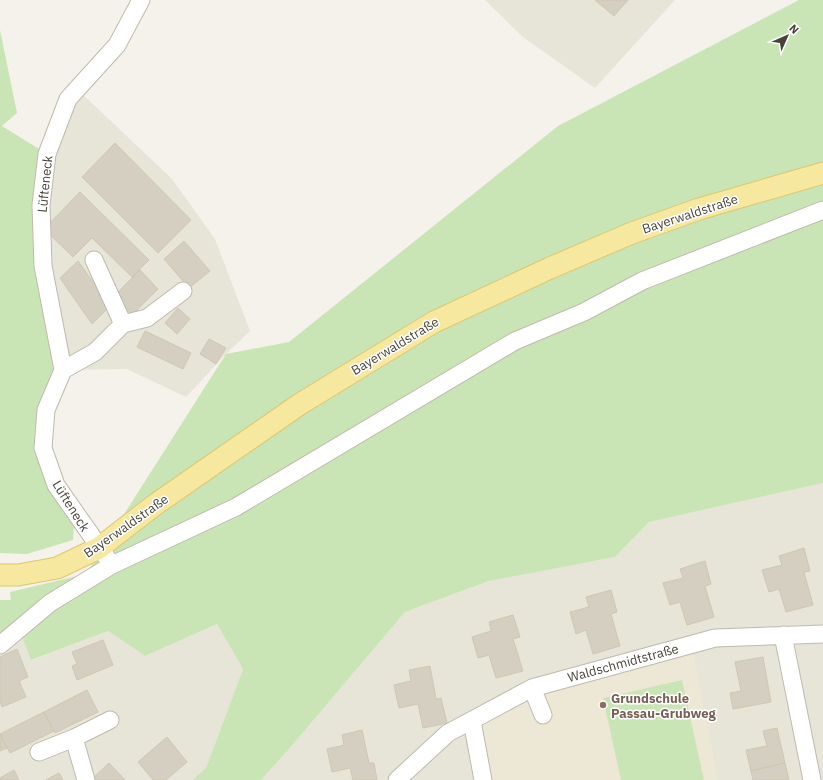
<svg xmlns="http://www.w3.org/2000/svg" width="823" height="780" font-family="'IBM Plex Sans',sans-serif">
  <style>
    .residential { fill: #e7e4d8 }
    .education { fill: #ece8d5 }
    .green { fill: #cae5b5 }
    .building { fill: #d4cfc0; stroke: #cfc7b3 }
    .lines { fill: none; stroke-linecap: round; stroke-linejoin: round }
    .minor-casing { stroke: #bfbaad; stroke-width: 19 }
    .major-casing { stroke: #dcc76f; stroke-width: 23 }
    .minor { stroke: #fff; stroke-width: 17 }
    .major { stroke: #f7e89f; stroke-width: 21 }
    .education-dot { fill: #8d6e63; stroke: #fff; stroke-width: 1.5 }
    .labels { text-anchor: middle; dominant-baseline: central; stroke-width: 3; stroke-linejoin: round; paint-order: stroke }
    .street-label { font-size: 13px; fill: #474338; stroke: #fff }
    .education-label { font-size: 13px; font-weight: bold; fill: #785e54; stroke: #fff; text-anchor: start }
  </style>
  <rect width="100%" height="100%" fill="#f4f2ea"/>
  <path class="residential" d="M 485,0 L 675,0 L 595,88 L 523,37 Z
    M 77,89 L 172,179 L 215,239 L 250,331 L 226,354 L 186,397 L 127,369 L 63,370 L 43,266 L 47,154 Z
    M 823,483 L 823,780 L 261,780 L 289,749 L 405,612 L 489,581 L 615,557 L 649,522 Z
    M 16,620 L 32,660 L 108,631 L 145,656 L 217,624 L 243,669 L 206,768 L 192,780 L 0,780 L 0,637 Z"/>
  <path class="education" d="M 692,646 L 718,780 L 484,780 L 472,722 L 532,688 Z"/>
  <path class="green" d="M 799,0 L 823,0 L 823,483 L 649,522 L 615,557 L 489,581 L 405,612 L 289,749 L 261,780 L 192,780 L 206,768 L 243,669 L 217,624 L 145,656 L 108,631 L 31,660 L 16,620 L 0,637 L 0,600 L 11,600 L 10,592 L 86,574 L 226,354 L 289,342 L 558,126 Z
    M 0,30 L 17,113 L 2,126 L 47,154 L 41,205 L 63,370 L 43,448 L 74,526 L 73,540 L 27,554 L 0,553 Z
    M 682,680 L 704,780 L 621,780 L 603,698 Z"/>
  <path class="building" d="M 595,0 L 628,0 L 614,16 Z
    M 115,143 L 191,220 L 158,253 L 82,177 Z
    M 80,192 L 149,260 L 132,277 L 92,238 L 73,257 L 44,229 Z
    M 184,241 L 210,271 L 189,288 L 164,259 Z
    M 78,261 L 110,306 L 92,324 L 60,278 Z
    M 140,270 L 158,289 L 132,315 L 114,296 Z
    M 178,308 L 190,319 L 177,334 L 165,323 Z
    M 145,331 L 191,353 L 183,369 L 137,347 Z
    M 209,339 L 226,348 L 216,364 L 200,354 Z
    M 804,548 L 810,571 L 804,572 L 813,605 L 786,612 L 779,589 L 769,592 L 762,570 L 782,565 L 779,556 Z
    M 705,561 L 711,584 L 705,586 L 714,617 L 687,625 L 680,602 L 670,605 L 663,583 L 683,578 L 680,569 Z
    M 611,590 L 617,612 L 611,614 L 620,646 L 593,654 L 586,630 L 576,634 L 570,612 L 589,607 L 586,597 Z
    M 513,615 L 520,637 L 513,639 L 523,671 L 496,678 L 489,655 L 478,658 L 472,637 L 491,631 L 489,622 Z
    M 103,640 L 113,665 L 77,680 L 72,666 L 77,664 L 72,652 Z
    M 17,649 L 28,677 L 19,681 L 26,697 L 2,707 L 0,701 L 0,657 Z
    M 763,657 L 771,702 L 733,709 L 730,693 L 741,691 L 735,662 Z
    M 430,666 L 436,699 L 441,698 L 447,723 L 423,728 L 418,704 L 399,708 L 394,685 L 411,681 L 409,670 Z
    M 87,690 L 98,712 L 55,733 L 44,712 Z
    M 44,712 L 54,731 L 10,753 L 0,734 Z
    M 777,728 L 785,763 L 751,771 L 746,750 L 767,746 L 763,731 Z
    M 362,730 L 369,763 L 374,763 L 377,780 L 353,780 L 350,768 L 332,772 L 327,749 L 344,745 L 342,735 Z
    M 0,734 L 7,748 L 0,751 Z
    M 167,737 L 187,762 L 166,780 L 153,780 L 138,762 Z
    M 109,763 L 125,780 L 91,780 Z
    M 785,763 L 789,780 L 753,780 L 751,771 Z
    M 14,770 L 19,780 L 0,780 L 0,778 Z
    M 59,773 L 63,780 L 46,780 Z"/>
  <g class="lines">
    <defs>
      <path id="minor" d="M 141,0 L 117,45 L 68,99 L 47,154 L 41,205 L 43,266 L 63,370 L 46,410 L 43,448 L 56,485 L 112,565 L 236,507 L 515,341 L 584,312 L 642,281 L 823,210
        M 94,260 L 123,324
        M 63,370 L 95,352 L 123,324 L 147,318 L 183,291
        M 783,635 L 812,780
        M 0,645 L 50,603 L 112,565
        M 532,688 L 543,715
        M 472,721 L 483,780
        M 74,738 L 86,780
        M 39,752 L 74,738 L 110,720
        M 397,780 L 448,733 L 532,688 L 715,638 L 823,634"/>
      <path id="major" d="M 0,575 L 18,575 L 57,568 L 99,548 L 156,504 L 300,404 L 434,322 L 550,268 L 632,233 L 699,209 L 823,173"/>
    </defs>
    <use href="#minor" class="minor-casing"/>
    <use href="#major" class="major-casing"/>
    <use href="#minor" class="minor"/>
    <use href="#major" class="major"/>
  </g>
  <circle class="education-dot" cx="603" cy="705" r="4"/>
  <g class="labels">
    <g class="street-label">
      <text transform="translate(45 184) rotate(-84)">Lüfteneck</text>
      <text transform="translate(690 214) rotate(-18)">Bayerwaldstraße</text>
      <text transform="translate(395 346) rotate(-31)">Bayerwaldstraße</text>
      <text transform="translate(71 506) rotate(58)">Lüfteneck</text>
      <text transform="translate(126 526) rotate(-35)">Bayerwaldstraße</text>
      <text transform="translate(623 663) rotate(-15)">Waldschmidtstraße</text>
    </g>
    <g class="education-label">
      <text x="611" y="698">Grundschule<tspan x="611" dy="15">Passau-Grubweg</tspan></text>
    </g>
  </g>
  <g transform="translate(787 36) rotate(45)" stroke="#ffffff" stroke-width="3" paint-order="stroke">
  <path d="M0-3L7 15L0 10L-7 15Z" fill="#474338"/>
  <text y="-6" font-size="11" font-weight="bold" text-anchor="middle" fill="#474338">N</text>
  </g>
</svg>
